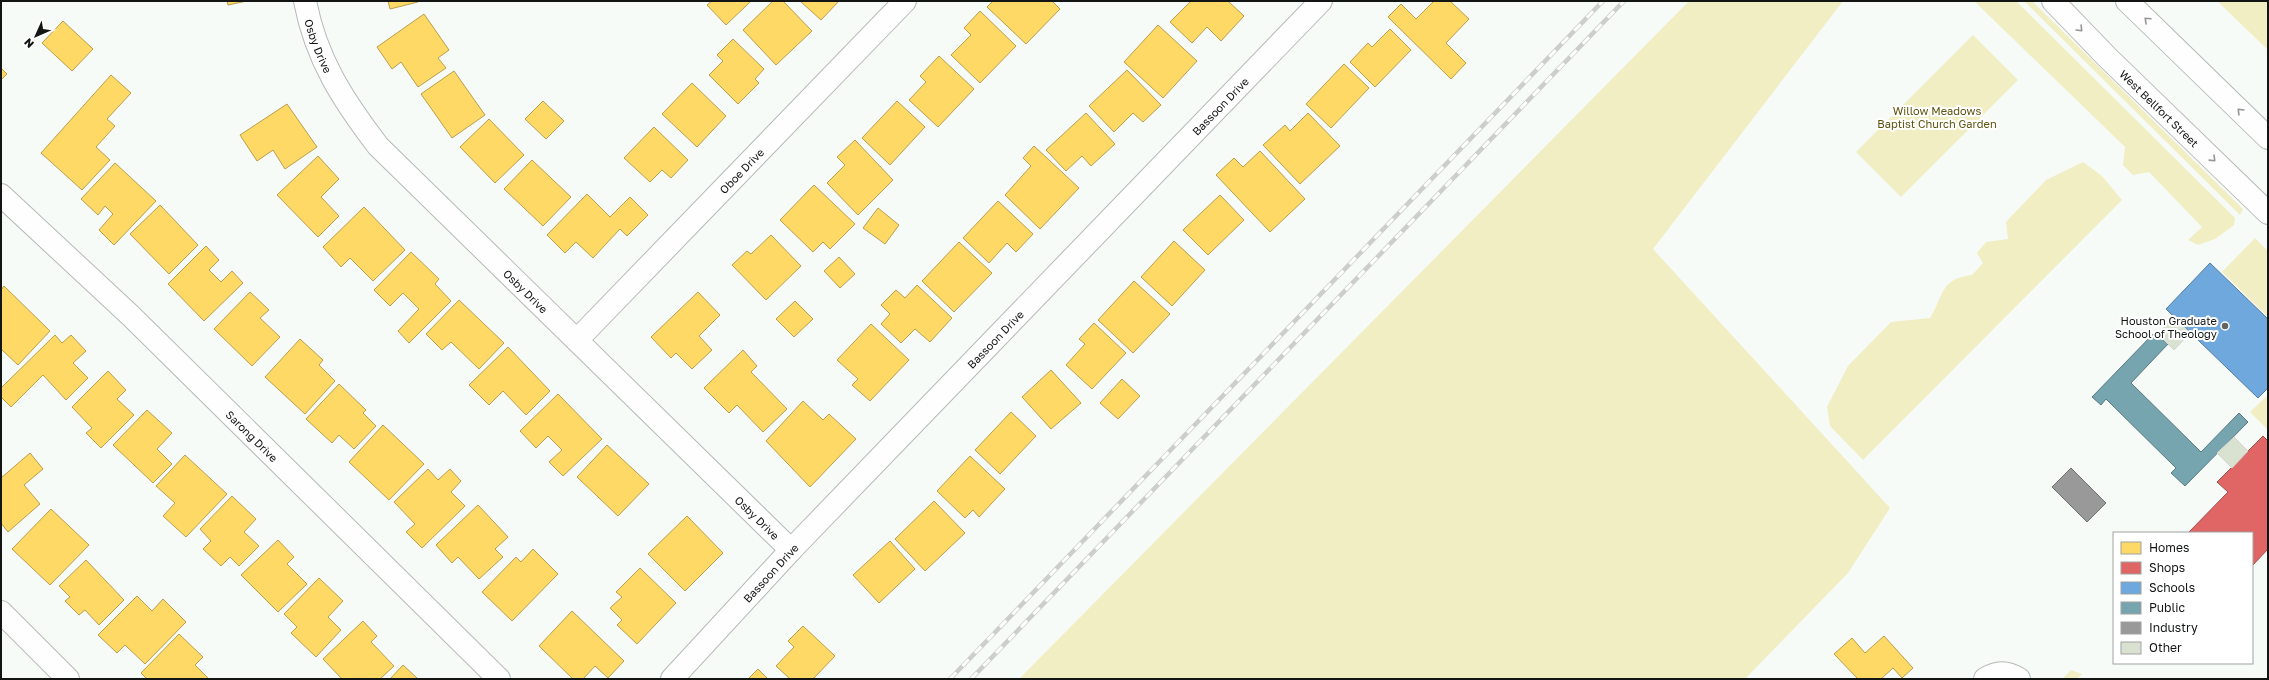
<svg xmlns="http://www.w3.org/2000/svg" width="2269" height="680" font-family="'Golos Text',sans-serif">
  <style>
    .green { fill: #f2eec3 }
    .homes { fill: #ffd966; stroke: #b89e4d }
    .shops { fill: #e06666; stroke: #a24e4d }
    .schools { fill: #6fa8dc; stroke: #537ca0 }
    .public { fill: #76a5af; stroke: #587a80 }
    .industry { fill: #999; stroke: #707171 }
    .building { fill: #d9e2d0; stroke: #d3d6d3 }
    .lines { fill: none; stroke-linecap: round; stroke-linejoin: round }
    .minor-casing { stroke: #b6bab7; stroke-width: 24 }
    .major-casing { stroke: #b6bab7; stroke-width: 24 }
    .minor { stroke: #fefefe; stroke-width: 22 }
    .major { stroke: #fefefe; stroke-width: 22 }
    .rail-casing { stroke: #cccdcc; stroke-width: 4.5 }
    .rail { stroke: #fff; stroke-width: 3; stroke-dasharray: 9; stroke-linecap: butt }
    .oneway { stroke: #949594 }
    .poi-dot { fill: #626663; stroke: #fff; stroke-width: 1.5 }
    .labels { text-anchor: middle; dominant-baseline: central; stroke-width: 4; stroke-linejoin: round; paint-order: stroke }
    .street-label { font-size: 11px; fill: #121513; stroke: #fff }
    .park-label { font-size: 11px; fill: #5d540f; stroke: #fff }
    .poi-label { font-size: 11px; fill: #121513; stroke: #fff; text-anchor: end }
  </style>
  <rect width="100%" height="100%" fill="#f6fbf7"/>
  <path class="green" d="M 1689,1 L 1843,1 L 1653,249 L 1890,508 L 1848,573 L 1745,679 L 1019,679 Z
    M 1974,1 L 2016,1 L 2235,218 L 2234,225 L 2215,239 L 2198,245 L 2188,240 L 2202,227 L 2149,172 L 2133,175 L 2123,165 L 2125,147 Z
    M 2024,1 L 2032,1 L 2243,209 L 2240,215 Z
    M 2217,1 L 2268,1 L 2268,50 Z
    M 1973,35 L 2018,80 L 1901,197 L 1856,152 Z
    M 2083,162 L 2102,176 L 2122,200 L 1863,460 L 1830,426 L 1827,407 L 1848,366 L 1891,322 L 1930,318 C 1945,293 1940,279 1972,275 L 1983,263 L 1977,253 L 1986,242 L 2008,239 L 2006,222 L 2046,180 Z
    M 2255,238 L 2268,251 L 2268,317 L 2222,272 Z
    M 2268,395 L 2268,430 L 2250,412 Z
    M 2071,670 L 2082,674 L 2077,679 L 2062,679 Z"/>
  <path class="homes" d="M 227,1 L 247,1 L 228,5 Z
    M 388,1 L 418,1 L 418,2 L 390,9 Z
    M 712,1 L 749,1 L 750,2 L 726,25 L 707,5 Z
    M 773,1 L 783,1 L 812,31 L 776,65 L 743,30 Z
    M 800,1 L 839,1 L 821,20 Z
    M 993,1 L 1052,1 L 1060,9 L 1026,44 L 987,7 Z
    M 1191,1 L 1228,1 L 1244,16 L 1221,41 L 1207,27 L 1192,43 L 1170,22 Z
    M 1434,1 L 1450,1 L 1469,19 L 1446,43 L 1466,63 L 1451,79 L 1388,17 L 1401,4 L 1416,19 Z
    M 980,11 L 1016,46 L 980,83 L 951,55 L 971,35 L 964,28 Z
    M 424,14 L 449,50 L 438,58 L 446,68 L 418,87 L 401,62 L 392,69 L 377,47 Z
    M 63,21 L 93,49 L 72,71 L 42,43 Z
    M 1158,25 L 1197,61 L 1163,98 L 1124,62 Z
    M 1390,29 L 1411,50 L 1375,87 L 1350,62 L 1368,43 L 1372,47 Z
    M 733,39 L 764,69 L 755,79 L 759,83 L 738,104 L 709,75 L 723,61 L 717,55 Z
    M 939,56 L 974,89 L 938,127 L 909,100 L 926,82 L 920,76 Z
    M 1344,64 L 1369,88 L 1331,128 L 1306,104 Z
    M 1,68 L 7,74 L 1,80 Z
    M 1127,70 L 1161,105 L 1143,122 L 1133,113 L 1114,132 L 1089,106 Z
    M 454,71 L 485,115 L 452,138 L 421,94 Z
    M 111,75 L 131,93 L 107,119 L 115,126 L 96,147 L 110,160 L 82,190 L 41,153 Z
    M 692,83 L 726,116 L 697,147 L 662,114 Z
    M 543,101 L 564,121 L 546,139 L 525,119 Z
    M 897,101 L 925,127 L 890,165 L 862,138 Z
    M 287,104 L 317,147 L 285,169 L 273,150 L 257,161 L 240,135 Z
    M 1086,113 L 1115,144 L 1091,166 L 1082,156 L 1066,171 L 1046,150 Z
    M 1308,113 L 1340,146 L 1300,184 L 1263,145 L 1285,125 L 1290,131 Z
    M 489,119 L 524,155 L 495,183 L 460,147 Z
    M 654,127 L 688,160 L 671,178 L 662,170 L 650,182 L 624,158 Z
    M 855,140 L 893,180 L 858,215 L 827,183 L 845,165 L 837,157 Z
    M 1034,146 L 1079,188 L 1040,229 L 1005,195 L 1031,166 L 1023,158 Z
    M 1260,151 L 1305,199 L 1270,232 L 1216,175 L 1234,158 L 1243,167 Z
    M 318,156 L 339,179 L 321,197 L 339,216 L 318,237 L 277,195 Z
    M 532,160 L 571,197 L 543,226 L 504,189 Z
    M 115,163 L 156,201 L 114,245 L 99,230 L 113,214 L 105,206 L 98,215 L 81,199 Z
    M 814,185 L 855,224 L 830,249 L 823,242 L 813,252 L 780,220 Z
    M 587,194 L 610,217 L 630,197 L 648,215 L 627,236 L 620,229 L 593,258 L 576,242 L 565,253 L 547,235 Z
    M 1220,195 L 1244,220 L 1208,255 L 1183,230 Z
    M 998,201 L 1033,234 L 1016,252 L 1007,243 L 989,263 L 963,238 Z
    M 160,205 L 198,245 L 169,274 L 130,234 Z
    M 364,207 L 405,250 L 373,281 L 350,258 L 341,267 L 323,247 Z
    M 878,208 L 899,225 L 885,244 L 863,228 Z
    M 771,235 L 801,266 L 766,300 L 732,265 L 747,251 L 751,254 Z
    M 1174,241 L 1205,270 L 1172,306 L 1141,277 Z
    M 959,242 L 992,273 L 954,312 L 922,281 Z
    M 206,246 L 219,260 L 209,270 L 221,282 L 232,271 L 243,283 L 204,321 L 168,284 Z
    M 411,252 L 439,279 L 435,284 L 451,301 L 409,343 L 398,331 L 419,309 L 403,293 L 390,306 L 374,290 Z
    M 839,257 L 855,274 L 840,288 L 824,271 Z
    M 1134,281 L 1170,314 L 1133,353 L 1098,320 Z
    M 917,285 L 952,318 L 930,342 L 915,329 L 901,343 L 881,324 L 890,314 L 881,305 L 896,290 L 905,298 Z
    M 4,286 L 50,331 L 18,365 L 1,349 L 1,290 Z
    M 250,292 L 269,310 L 260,318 L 280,337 L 252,366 L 214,329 Z
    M 698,292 L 720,315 L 699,336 L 712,350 L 692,369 L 676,353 L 671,358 L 651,337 Z
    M 459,300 L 504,343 L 479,369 L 451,342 L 442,350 L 426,334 Z
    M 795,301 L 813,319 L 794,337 L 776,319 Z
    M 1094,323 L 1126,353 L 1092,389 L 1066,365 L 1085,344 L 1079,339 Z
    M 871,324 L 909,360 L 870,401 L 852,385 L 858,379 L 837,360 Z
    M 55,335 L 62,343 L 71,335 L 86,351 L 73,363 L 88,378 L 66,400 L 43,375 L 11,407 L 1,397 L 1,388 Z
    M 300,339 L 323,360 L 319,365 L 335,381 L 305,414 L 265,377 Z
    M 508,347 L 550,391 L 526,415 L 503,391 L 489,405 L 469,385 Z
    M 743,350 L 757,366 L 751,372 L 787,409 L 763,432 L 737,405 L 729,413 L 704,388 Z
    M 1051,370 L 1081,403 L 1051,429 L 1022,397 Z
    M 108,371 L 126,390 L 117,399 L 134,415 L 101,448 L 86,433 L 92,428 L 72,407 Z
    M 1122,379 L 1140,396 L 1118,419 L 1100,403 Z
    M 339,384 L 366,410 L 363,413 L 376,426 L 354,449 L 339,435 L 332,443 L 306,419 Z
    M 558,394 L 602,439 L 563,476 L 549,462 L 562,450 L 548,436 L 536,448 L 520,431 Z
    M 803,401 L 823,420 L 829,414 L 856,439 L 810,487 L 766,441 Z
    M 147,410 L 172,433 L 157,449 L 172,464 L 153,483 L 113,445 Z
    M 1011,412 L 1036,436 L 1000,474 L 975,450 Z
    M 383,425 L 424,464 L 389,500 L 349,462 Z
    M 607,445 L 649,484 L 618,516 L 577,477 Z
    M 30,453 L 43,469 L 24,485 L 40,504 L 8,532 L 1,523 L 1,478 Z
    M 185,455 L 227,494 L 186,537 L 163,516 L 175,503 L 156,486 Z
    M 970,456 L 1005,489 L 979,517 L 973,510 L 965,518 L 937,491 Z
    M 428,469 L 438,480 L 450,469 L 461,481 L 451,492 L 465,506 L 422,548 L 406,532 L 415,524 L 394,502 Z
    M 232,496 L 256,519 L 244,532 L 259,546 L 239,566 L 230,557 L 221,566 L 203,549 L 211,541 L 200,529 Z
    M 934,501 L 965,533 L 925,571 L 895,539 Z
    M 478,505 L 508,537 L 495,549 L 503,557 L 479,579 L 458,557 L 452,563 L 436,545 Z
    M 51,509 L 89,545 L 50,585 L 12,549 Z
    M 687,516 L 723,553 L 685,591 L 648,554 Z
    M 278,540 L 294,557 L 287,564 L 307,584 L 278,612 L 241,575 Z
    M 890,541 L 915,569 L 879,603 L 853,575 Z
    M 533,549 L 558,574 L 512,621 L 482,592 L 516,557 L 521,562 Z
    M 86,560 L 124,600 L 99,625 L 85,610 L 79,615 L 65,601 L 70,597 L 59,586 Z
    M 640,568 L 676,603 L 637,644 L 617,625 L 622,620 L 610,608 L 622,597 L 616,592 Z
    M 319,578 L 343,601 L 328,617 L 341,630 L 316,657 L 291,633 L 297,627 L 284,614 Z
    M 137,596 L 152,611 L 163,599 L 186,622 L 145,664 L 125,645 L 117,653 L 98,635 Z
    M 572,611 L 624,661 L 608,678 L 595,666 L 583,679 L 573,679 L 539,646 Z
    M 363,621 L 377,636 L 371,642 L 394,666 L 380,679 L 342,679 L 323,659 Z
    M 803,626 L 835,656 L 813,679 L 790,679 L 776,666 L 794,647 L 788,641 Z
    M 179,634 L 203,657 L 195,665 L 209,679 L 147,679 L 141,673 Z
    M 1884,636 L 1913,668 L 1902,678 L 1893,668 L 1881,679 L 1858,679 L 1834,654 L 1852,638 L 1865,653 Z
    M 403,665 L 418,679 L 390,679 Z
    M 758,669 L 768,679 L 748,679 Z"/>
  <path class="shops" d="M 2263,436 L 2268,441 L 2268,549 L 2252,566 L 2252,533 L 2188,533 L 2228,492 L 2217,482 Z"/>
  <path class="schools" d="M 2210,263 L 2268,319 L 2268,388 L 2258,398 L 2166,309 Z"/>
  <path class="public" d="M 2155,332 L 2168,344 L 2131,383 L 2201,452 L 2239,413 L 2248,422 L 2185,486 L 2171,473 L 2176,468 L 2106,399 L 2101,405 L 2092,397 Z"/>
  <path class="industry" d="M 2071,468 L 2106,503 L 2087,522 L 2052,487 Z"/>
  <path class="building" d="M 2174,317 L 2190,333 L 2174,350 L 2158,334 Z
    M 2234,437 L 2248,451 L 2232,468 L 2217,453 Z"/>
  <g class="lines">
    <defs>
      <g id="minor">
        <path id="s1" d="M 305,1 C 316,59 343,100 378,146 L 791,550"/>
        <path id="s2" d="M 1,195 L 131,316 L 499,679"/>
        <path id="s3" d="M 577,340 L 905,1"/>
        <path d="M 1,612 L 68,679"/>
        <path id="s4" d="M 672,679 L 791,550 L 1321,1"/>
        <path d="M 1985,679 C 1997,671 2007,671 2019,679"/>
      </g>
      <g id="major">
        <path id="s5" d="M 2053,1 L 2107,57 L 2268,213"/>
        <path d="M 2127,1 L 2268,138"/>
      </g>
    </defs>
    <use href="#minor" class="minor-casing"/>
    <use href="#major" class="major-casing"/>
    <use href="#minor" class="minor"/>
    <use href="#major" class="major"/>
    <defs>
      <path id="rail" d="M 950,679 L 1603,1
        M 971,679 L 1624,1"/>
    </defs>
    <use href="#rail" class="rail-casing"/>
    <use href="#rail" class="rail"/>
  </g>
  <defs><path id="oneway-chevron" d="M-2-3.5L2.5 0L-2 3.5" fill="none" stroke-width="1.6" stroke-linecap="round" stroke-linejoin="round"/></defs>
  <g class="oneway">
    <use href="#oneway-chevron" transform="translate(2147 20) rotate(-137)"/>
    <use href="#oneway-chevron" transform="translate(2080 29) rotate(46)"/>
    <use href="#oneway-chevron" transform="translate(2240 111) rotate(-135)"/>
    <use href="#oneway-chevron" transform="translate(2213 159) rotate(44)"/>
  </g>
  <circle class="poi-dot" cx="2225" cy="326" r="4"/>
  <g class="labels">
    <g class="street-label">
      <text stroke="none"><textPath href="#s1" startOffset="47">Osby Drive</textPath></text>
      <text stroke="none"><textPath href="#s4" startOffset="793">Bassoon Drive</textPath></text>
      <text stroke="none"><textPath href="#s5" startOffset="151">West Bellfort Street</textPath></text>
      <text stroke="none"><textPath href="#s3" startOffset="236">Oboe Drive</textPath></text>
      <text stroke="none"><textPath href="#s1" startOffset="371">Osby Drive</textPath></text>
      <text stroke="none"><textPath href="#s4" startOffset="469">Bassoon Drive</textPath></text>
      <text stroke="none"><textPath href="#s2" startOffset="348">Sarong Drive</textPath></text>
      <text stroke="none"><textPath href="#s1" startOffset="695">Osby Drive</textPath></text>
      <text stroke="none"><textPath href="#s4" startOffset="145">Bassoon Drive</textPath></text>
    </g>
    <g class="park-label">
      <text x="1937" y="110">Willow Meadows<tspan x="1937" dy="13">Baptist Church Garden</tspan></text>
    </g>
    <g class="poi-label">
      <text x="2217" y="320">Houston Graduate<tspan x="2217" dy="13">School of Theology</tspan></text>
    </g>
  </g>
  <rect width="2269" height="680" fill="none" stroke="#121513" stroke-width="4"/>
  <rect x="2113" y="532" width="140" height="132" fill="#ffffff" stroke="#a0a1a1"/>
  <rect x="2121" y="542" width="20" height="12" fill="#ffd966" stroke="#a0a1a1"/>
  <text x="2149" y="552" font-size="12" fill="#121513">Homes</text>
  <rect x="2121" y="562" width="20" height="12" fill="#e06666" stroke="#a0a1a1"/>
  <text x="2149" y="572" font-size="12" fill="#121513">Shops</text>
  <rect x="2121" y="582" width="20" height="12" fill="#6fa8dc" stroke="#a0a1a1"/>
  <text x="2149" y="592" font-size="12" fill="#121513">Schools</text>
  <rect x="2121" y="602" width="20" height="12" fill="#76a5af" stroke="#a0a1a1"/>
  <text x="2149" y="612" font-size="12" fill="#121513">Public</text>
  <rect x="2121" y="622" width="20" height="12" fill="#999999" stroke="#a0a1a1"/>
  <text x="2149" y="632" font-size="12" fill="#121513">Industry</text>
  <rect x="2121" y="642" width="20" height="12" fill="#d9e2d0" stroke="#a0a1a1"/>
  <text x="2149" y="652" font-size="12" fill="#121513">Other</text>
  <g transform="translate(36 36) rotate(225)" stroke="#ffffff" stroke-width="3" paint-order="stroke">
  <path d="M0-3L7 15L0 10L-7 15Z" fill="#121513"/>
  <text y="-6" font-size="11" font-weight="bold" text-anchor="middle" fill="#121513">N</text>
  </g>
</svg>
